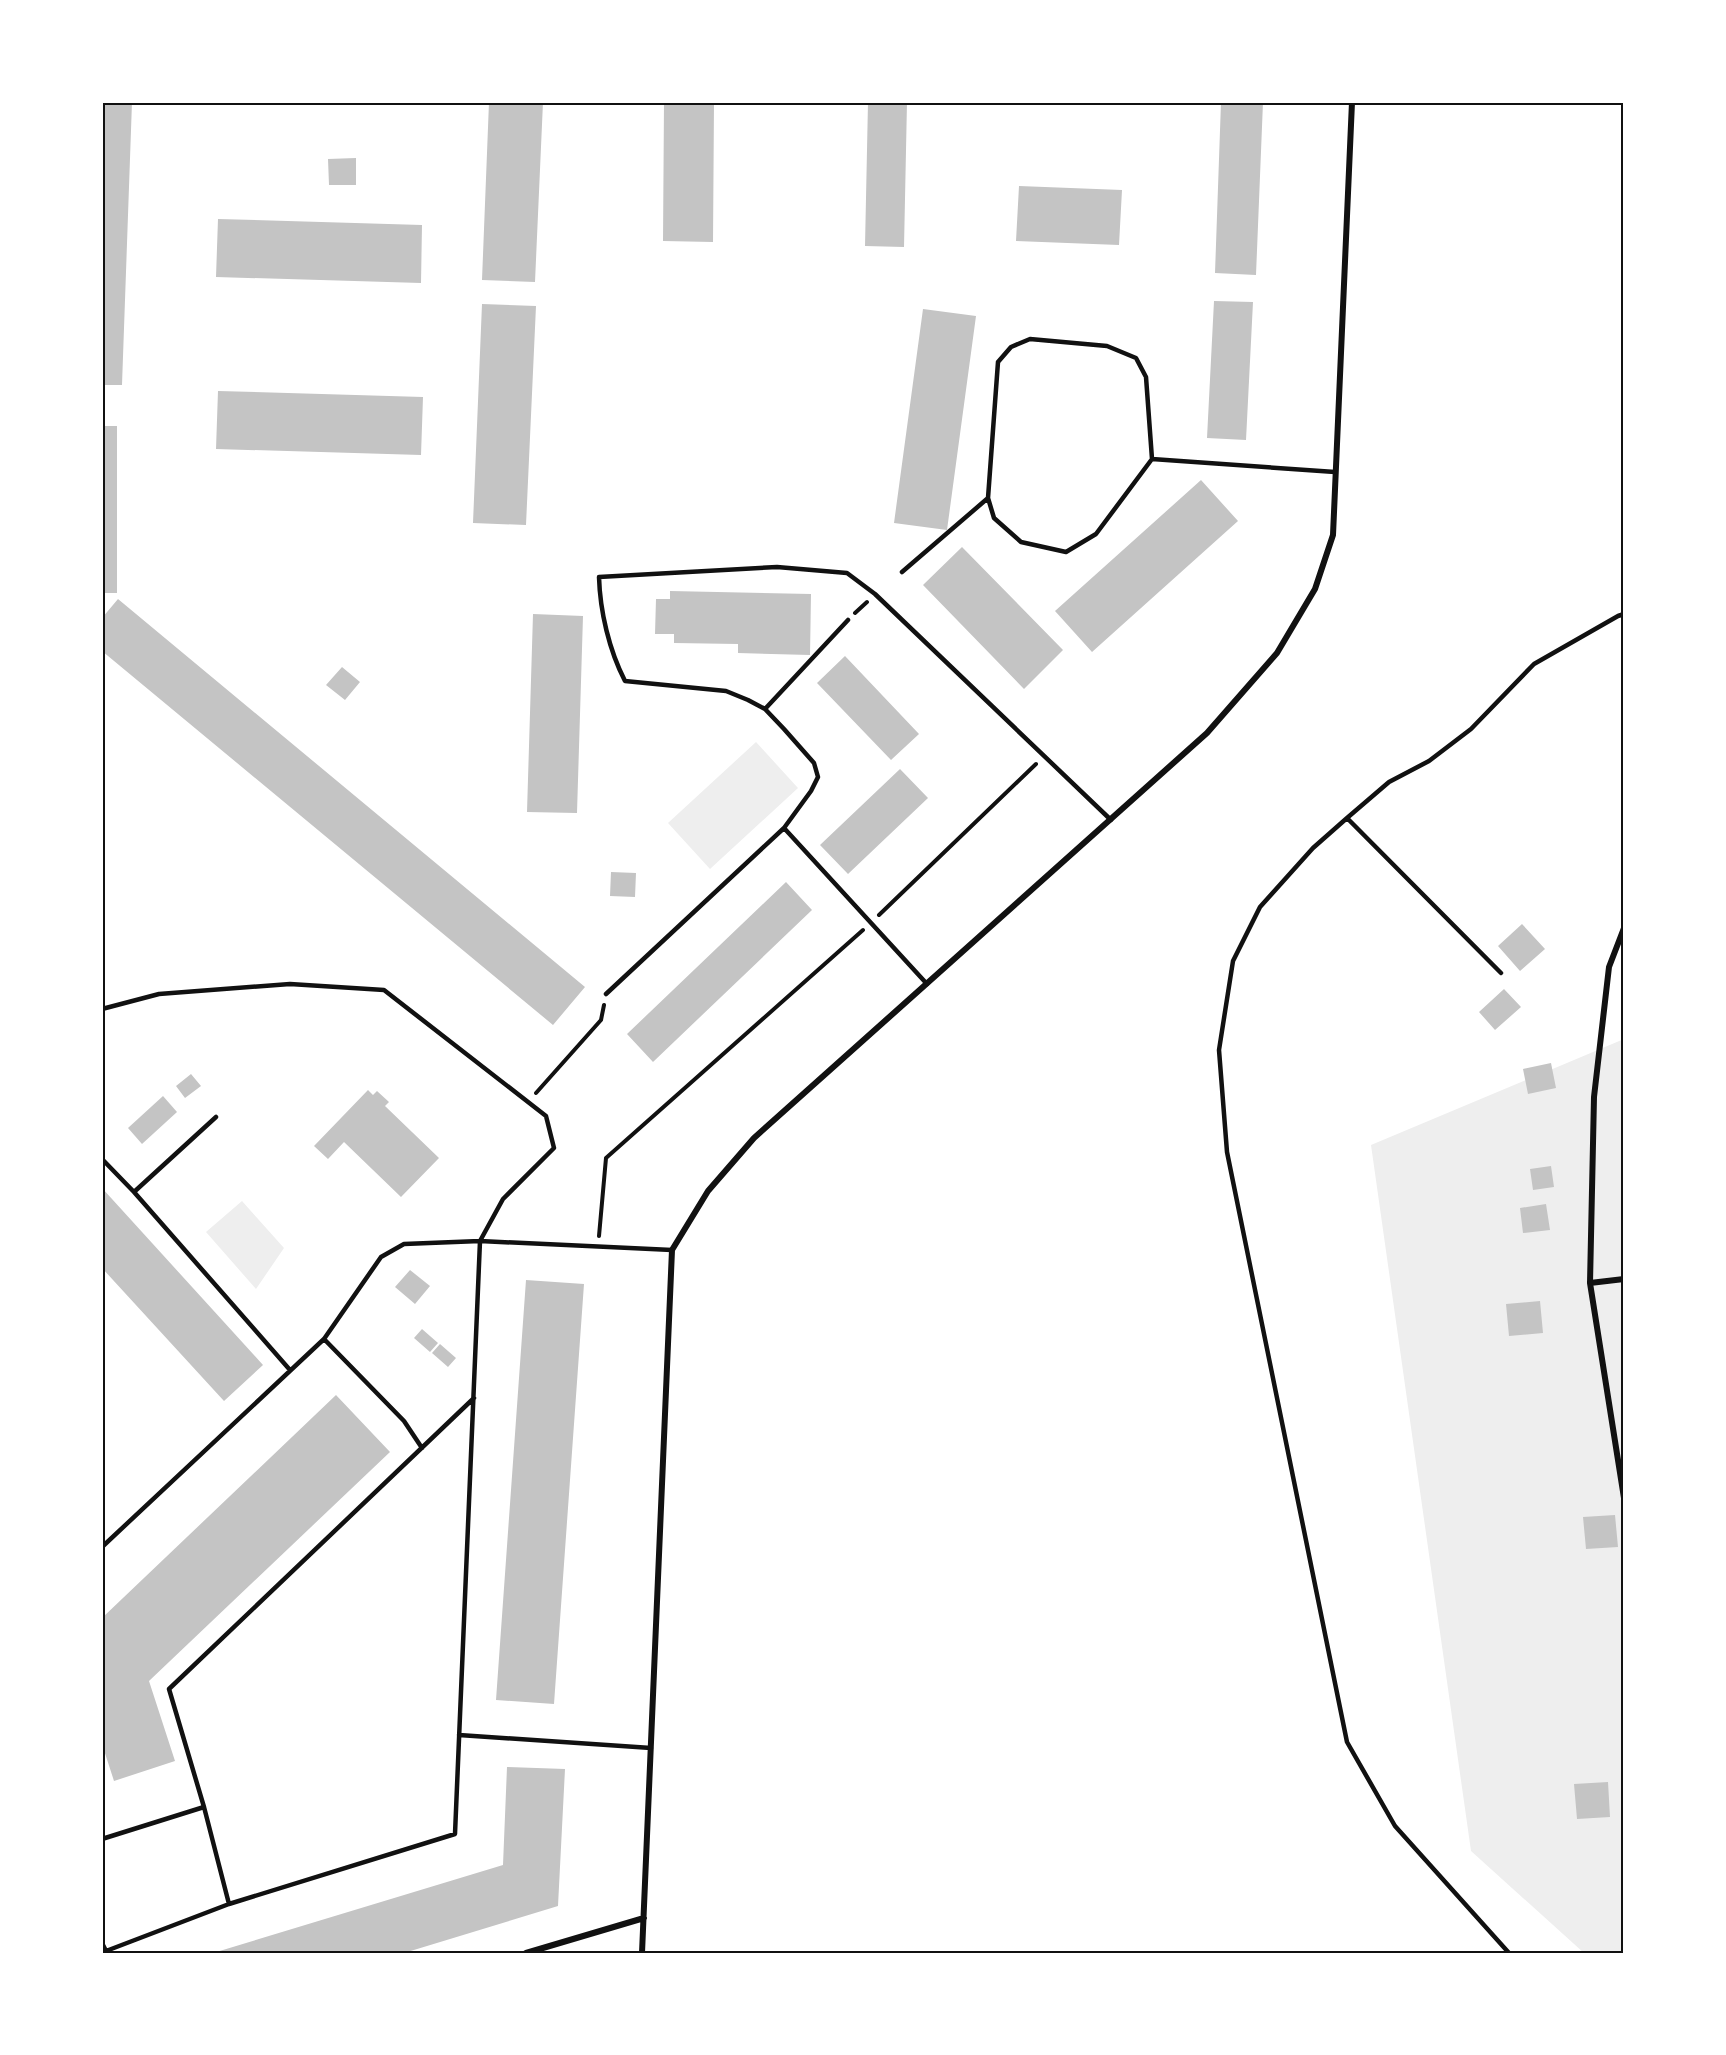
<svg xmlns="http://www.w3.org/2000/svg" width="1726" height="2055" font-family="'IBM Plex Serif',serif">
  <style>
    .green { fill: #eee }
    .building { fill: #c4c4c4 }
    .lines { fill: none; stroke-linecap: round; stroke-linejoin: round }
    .path { stroke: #111; stroke-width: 4 }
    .service { stroke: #111; stroke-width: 4.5 }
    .minor { stroke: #111; stroke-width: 6 }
    .neatline { fill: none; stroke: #111; stroke-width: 2 }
  </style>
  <rect width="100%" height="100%" fill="#fff"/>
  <path class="green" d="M 756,742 L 798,788 L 710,869 L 668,823 Z
    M 1624,1039 L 1624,1953 L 1584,1953 L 1471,1851 L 1371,1145 Z
    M 242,1201 L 284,1248 L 256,1289 L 206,1232 Z"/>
  <path class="building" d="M 102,102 L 132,102 L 122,385 L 102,385 Z
    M 489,102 L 543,102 L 535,282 L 482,280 Z
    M 664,102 L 714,102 L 713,242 L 663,241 Z
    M 868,102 L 907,102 L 904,247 L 865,246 Z
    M 1221,102 L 1263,102 L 1256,275 L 1215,273 Z
    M 356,158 L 356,185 L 329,185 L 328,159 Z
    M 1019,186 L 1122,190 L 1119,245 L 1016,241 Z
    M 218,219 L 422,225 L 421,283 L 216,277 Z
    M 1214,301 L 1253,302 L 1246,440 L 1207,438 Z
    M 482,304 L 536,306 L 526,525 L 473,523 Z
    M 923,309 L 976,316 L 947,530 L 894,523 Z
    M 218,391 L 423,397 L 421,455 L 216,449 Z
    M 102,426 L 117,426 L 117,593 L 102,593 Z
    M 1201,480 L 1238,521 L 1092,652 L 1055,611 Z
    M 962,547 L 1063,650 L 1024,689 L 923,585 Z
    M 670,591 L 811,594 L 810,655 L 738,653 L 738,644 L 674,643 L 674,634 L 655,634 L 656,599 L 670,599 Z
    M 118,599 L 585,987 L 553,1025 L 102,651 L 102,618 Z
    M 533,614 L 583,616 L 577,813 L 527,812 Z
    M 845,656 L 919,734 L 891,760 L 817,683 Z
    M 342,667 L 360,682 L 345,700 L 326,685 Z
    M 900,769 L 928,798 L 848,874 L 820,845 Z
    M 611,872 L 636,873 L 635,897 L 610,896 Z
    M 786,882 L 812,910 L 653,1062 L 627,1034 Z
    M 1522,924 L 1545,949 L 1520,971 L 1498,946 Z
    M 1504,989 L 1521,1007 L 1495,1030 L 1479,1012 Z
    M 1551,1063 L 1556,1088 L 1528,1094 L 1523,1069 Z
    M 191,1074 L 201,1086 L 185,1098 L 176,1086 Z
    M 368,1090 L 373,1095 L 377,1091 L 389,1102 L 385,1106 L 439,1158 L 401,1197 L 344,1142 L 328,1159 L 314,1146 Z
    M 163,1096 L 177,1112 L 142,1144 L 128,1128 Z
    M 1551,1166 L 1554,1187 L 1533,1190 L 1530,1169 Z
    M 102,1188 L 263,1365 L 224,1401 L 102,1268 Z
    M 1546,1204 L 1550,1230 L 1523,1233 L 1520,1208 Z
    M 410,1270 L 430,1286 L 415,1304 L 395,1287 Z
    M 526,1280 L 584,1284 L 554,1704 L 496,1700 Z
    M 1540,1301 L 1543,1333 L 1509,1336 L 1506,1304 Z
    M 422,1329 L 438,1343 L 430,1352 L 414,1338 Z
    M 440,1344 L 456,1358 L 448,1367 L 432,1353 Z
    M 336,1395 L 390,1452 L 149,1681 L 175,1761 L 114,1781 L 102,1744 L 102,1618 Z
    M 1615,1515 L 1618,1547 L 1586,1549 L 1583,1517 Z
    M 507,1767 L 565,1769 L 558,1906 L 404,1953 L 213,1953 L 503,1865 Z
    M 1608,1782 L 1610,1817 L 1577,1819 L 1574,1784 Z"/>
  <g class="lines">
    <path class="path" d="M 855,613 L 867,602
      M 879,915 L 1036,764
      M 536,1093 L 601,1020 L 604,1005
      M 599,1236 L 606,1158 L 863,930"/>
    <path class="service" d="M 1152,459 L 1096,534 L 1066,552 L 1021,542 L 994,518 L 988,498 L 998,362 L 1011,347 L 1030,339 L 1107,346 L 1136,358 L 1146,377 L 1152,459 L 1335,472
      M 902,572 L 988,498
      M 765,709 L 848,620
      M 1347,818 L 1389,782 L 1429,761 L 1471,729 L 1534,664 L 1618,616 L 1624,614
      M 1501,973 L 1347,818 L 1313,848 L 1260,907 L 1233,961 L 1219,1050 L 1227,1152 L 1347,1742 L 1395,1826 L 1509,1953
      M 927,984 L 784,828 L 811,791 L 818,777 L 814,763 L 784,729 L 765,709 L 748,700 L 726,691 L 625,681 C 609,650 600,611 599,577 L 777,567 L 847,573 L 875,594 L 1111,820
      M 606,994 L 784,828
      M 102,1009 L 159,994 L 290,984 L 384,990 L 546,1116 L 554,1148 L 503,1199 L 480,1241 L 404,1244 L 381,1257 L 324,1339 L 102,1547
      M 102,1159 L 134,1192 L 290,1370
      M 134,1192 L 216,1117
      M 324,1339 L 404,1421 L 422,1448
      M 459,1735 L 651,1748
      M 102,1839 L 204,1807
      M 229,1904 L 204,1807 L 169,1689 L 474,1398
      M 102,1943 L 106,1951
      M 106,1953 L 106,1951 L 229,1904 L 455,1834 L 480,1241 L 672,1250"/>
    <path class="minor" d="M 1624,928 L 1609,967 L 1594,1097 L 1590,1283 L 1624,1498
      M 1590,1283 L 1624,1279
      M 526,1953 L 644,1918
      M 642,1953 L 672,1250 L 708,1191 L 754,1138 L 1207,733 L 1277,653 L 1315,589 L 1333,535 L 1352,102"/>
  </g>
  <rect width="1726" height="2055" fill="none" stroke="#ffffff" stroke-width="207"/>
  <rect x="104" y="104" width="1518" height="1848" class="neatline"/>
</svg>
